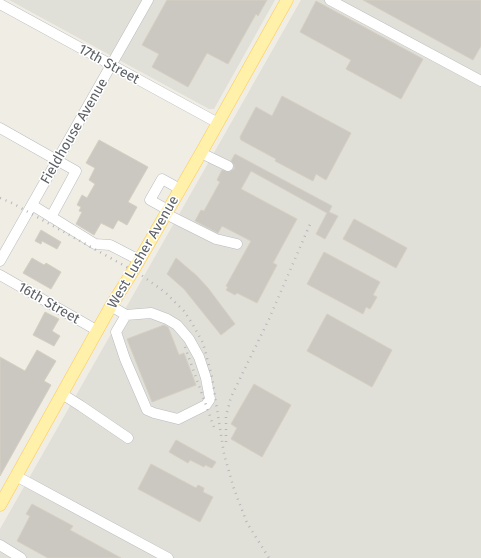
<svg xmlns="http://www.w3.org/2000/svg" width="481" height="558" font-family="'Fira Sans',sans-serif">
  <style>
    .industrial { fill: #e0dfd8 }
    .building { fill: #cbc8c1; stroke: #d5cfc2 }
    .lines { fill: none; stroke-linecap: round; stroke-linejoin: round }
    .minor-casing { stroke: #b9bcc1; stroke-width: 11 }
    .major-casing { stroke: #feca4f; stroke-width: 13 }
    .minor { stroke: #fff; stroke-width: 10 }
    .major { stroke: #fff0aa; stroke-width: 12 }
    .rail { stroke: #b5b6b7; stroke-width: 2.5; stroke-dasharray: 1 5; stroke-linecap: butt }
    .labels { text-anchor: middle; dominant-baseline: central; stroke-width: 3; stroke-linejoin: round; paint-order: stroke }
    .street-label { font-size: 14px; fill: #5c6166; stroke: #fff }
  </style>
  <rect width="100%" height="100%" fill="#f0ede4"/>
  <path class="industrial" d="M 9,0 L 275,0 L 214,109 L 209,109 Z
    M 301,0 L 481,0 L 481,558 L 0,558 L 0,529 Z"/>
  <path class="building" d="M 167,0 L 267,0 L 258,16 L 256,14 L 228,64 L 207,53 L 188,87 L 152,67 L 159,54 L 142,45 Z
    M 363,0 L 481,0 L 481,46 L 473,60 Z
    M 316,1 L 423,59 L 401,99 L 346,69 L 351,60 L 300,32 Z
    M 282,96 L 351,133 L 326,180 L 316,174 L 313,181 L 275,161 L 276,159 L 241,140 L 240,137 L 256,107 L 272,116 Z
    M 99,140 L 148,167 L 128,202 L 137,207 L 127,225 L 118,220 L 113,229 L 101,223 L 94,235 L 76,224 L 82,212 L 79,211 L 81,207 L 77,205 L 82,195 L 87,198 L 95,184 L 89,180 L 95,168 L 86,163 Z
    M 235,154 L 332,206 L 329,212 L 338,216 L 325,239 L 316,234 L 327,213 L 251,171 L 241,189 L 297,219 L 273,263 L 277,265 L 257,303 L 237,293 L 235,295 L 226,290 L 228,287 L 226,286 L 251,241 L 222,226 L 218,233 L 195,221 L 201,210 L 204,211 L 220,182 L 217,180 L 222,170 L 229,172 L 234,169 L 234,165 L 231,161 Z
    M 354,219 L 407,248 L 396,268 L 343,239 Z
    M 41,230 L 61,242 L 57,249 L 42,241 L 41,244 L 35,241 Z
    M 324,252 L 380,282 L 373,295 L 377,297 L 370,309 L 366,307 L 363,314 L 307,284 Z
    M 32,258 L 44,265 L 46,263 L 61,272 L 51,289 L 23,273 Z
    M 176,258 L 197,276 L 208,288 L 235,324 L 221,335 L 184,289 L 167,274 Z
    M 45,312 L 59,319 L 52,331 L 60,336 L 54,346 L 33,335 Z
    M 327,314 L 392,350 L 372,387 L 307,351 Z
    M 164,325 L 168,327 L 179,355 L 184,353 L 196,385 L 152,402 L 127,339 Z
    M 37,350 L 56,361 L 44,381 L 51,385 L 0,476 L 0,357 L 25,371 Z
    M 254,384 L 291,405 L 262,457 L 231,439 L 237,428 L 231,424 Z
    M 176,440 L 216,462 L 212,468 L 205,465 L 204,467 L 190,460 L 188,463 L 169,452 Z
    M 151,464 L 196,488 L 198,485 L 204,488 L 203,492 L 213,497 L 200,522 L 138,489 Z
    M 32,504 L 73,526 L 70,530 L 121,558 L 48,558 L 17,541 L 30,516 L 26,514 Z"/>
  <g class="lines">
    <defs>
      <path id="minor" d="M 330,0 L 481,81
        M 0,4 L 218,123
        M 0,128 L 76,171 L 51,217
        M 201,153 L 228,166
        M 32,205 L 95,244 L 110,245 L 139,260
        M 168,210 L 150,200 L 162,179 L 180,189
        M 166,214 L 216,239 L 237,244
        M 0,261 L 148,0
        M 0,275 L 98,331
        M 111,306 L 126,315 L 116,332 L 125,359 L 147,410 L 154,413 L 178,419 L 206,405 L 210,399 L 206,378 L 199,357 L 189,339 L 177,325 L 167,319 L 151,313 L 126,315
        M 62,394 L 81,406 L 128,438
        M 16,476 L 168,558
        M 0,545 L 21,558"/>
      <path id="major" d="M 0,505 L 111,306 L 133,271 L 201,153 L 287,0"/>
    </defs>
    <use href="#minor" class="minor-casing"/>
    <use href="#major" class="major-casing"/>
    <use href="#minor" class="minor"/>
    <use href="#major" class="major"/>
    <path class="rail" d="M 0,198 L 12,203 L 141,275 L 158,287 L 167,294 L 184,311 L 192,323 L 203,343 L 212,377 L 224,454 L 234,489 L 247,523 L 269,558
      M 185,347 L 215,430
      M 226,442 L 226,416 L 231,397 L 269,319 L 311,222"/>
  </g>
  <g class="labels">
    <g class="street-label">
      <text transform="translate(109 64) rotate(29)">17th Street</text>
      <text transform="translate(74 131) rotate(-60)">Fieldhouse Avenue</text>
      <text transform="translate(143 252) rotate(-60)">West Lusher Avenue</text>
      <text transform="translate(49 303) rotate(30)">16th Street</text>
    </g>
  </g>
</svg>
